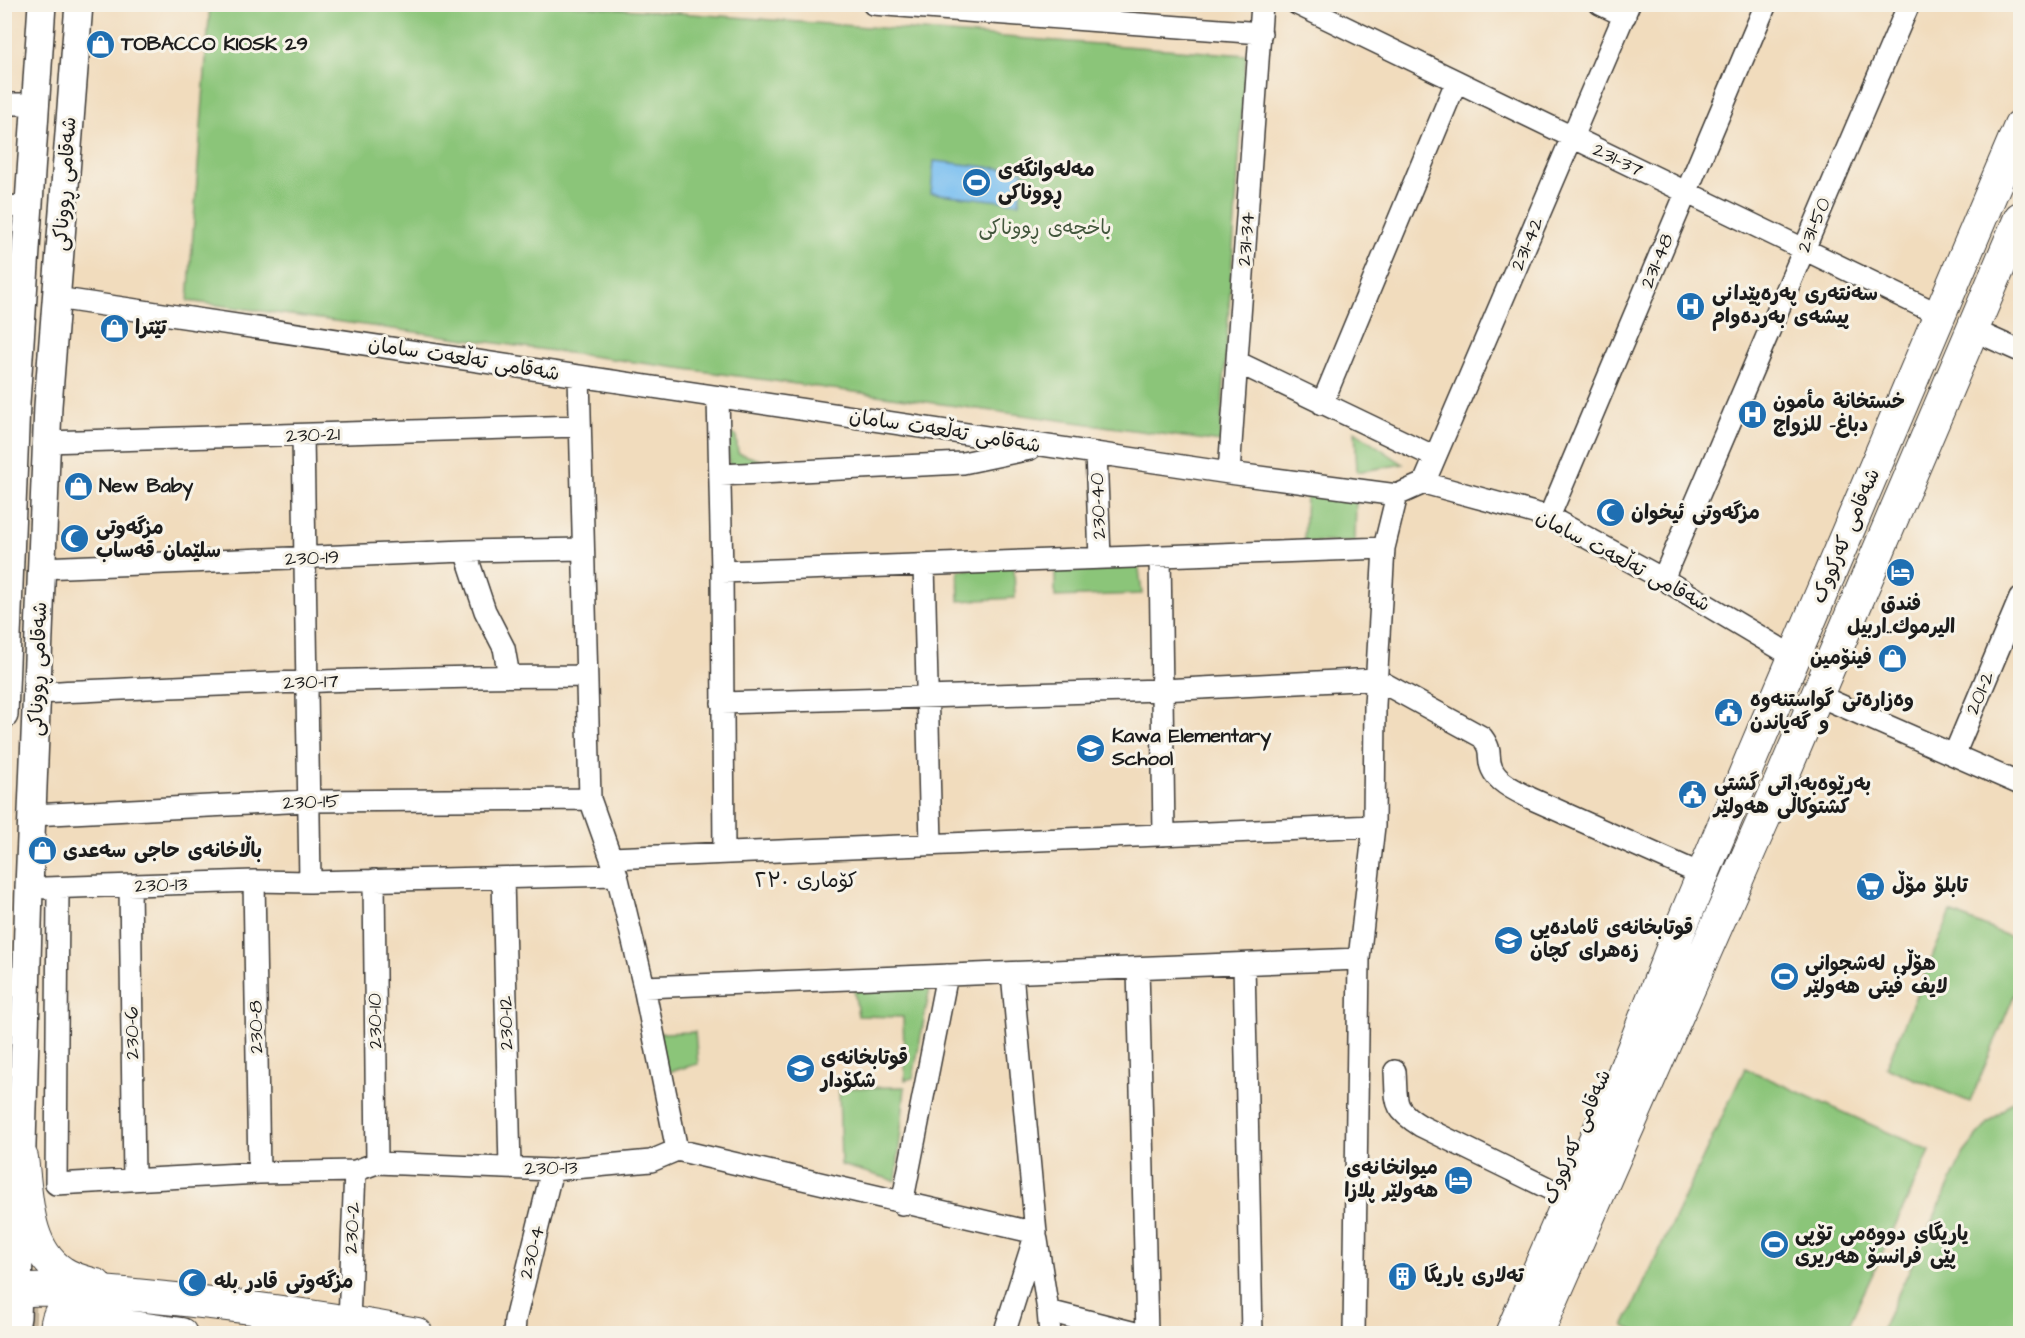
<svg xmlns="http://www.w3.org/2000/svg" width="2025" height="1338" font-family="'Architects Daughter','Playpen Sans Arabic',sans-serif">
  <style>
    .green { fill: #8bc579; stroke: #54704a; stroke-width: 1.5 }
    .water { fill: #79bff1; stroke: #4a6e86; stroke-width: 1.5 }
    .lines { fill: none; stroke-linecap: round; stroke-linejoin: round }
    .highway-tunnel { stroke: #c6b69d; stroke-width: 32; stroke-dasharray: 32 16; stroke-linecap: butt }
    .minor-casing { stroke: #3c3934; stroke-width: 24 }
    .major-casing { stroke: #3c3934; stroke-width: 30 }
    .highway-casing { stroke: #3c3934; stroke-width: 34 }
    .minor { stroke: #fff; stroke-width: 21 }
    .major { stroke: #fff; stroke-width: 27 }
    .highway { stroke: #fff; stroke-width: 32 }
    .labels { text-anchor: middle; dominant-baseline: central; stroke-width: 6; stroke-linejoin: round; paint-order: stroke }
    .poi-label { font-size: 20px; font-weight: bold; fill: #1c1c1c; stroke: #f7f3e8; text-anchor: start }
    .street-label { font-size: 20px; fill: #1c1c1c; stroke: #f7f3e8 }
    .park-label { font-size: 20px; fill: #43573d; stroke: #f7f3e8 }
    .neighbourhood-label { font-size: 21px; fill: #1c1c1c; stroke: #f7f3e8 }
  </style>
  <rect width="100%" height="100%" fill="#f7f3e8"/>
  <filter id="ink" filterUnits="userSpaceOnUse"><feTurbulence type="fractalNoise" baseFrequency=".0167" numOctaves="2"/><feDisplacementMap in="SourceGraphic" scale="12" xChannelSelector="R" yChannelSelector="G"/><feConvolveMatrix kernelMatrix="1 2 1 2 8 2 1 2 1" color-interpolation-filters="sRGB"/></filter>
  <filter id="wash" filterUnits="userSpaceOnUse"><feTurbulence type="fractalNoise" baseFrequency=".008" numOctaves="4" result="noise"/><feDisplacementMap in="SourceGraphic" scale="24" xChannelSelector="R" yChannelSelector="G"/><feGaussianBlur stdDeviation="1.35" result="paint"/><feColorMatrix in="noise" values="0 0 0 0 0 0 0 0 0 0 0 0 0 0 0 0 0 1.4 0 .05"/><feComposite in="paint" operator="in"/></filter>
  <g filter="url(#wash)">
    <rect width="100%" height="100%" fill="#f1dcbd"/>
    <path class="green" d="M 210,5 L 571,5 L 1246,55 L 1220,442 L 188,301 Z
      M 1355,431 L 1403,464 L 1357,472 Z
      M 727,433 L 736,435 L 738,453 L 773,464 L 729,467 Z
      M 1306,493 L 1356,499 L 1355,542 L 1304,542 Z
      M 1138,560 L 1142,594 L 1055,597 L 1055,565 Z
      M 1014,565 L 1015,598 L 959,601 L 958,570 Z
      M 1951,912 L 2020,941 L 2020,981 L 1970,1102 L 1886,1067 Z
      M 931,982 L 913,1078 L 905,1080 L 903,1017 L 858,1016 L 854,989 Z
      M 695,1032 L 698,1064 L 664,1073 L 658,1033 Z
      M 1745,1068 L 1930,1151 L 1845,1333 L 1639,1333 L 1624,1326 Z
      M 905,1087 L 896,1181 L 841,1165 L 839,1088 Z
      M 2020,1095 L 2020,1333 L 1880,1333 L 1964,1153 L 1988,1123 Z"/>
    <path class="water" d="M 934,161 L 1023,171 L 1019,203 L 931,193 Z"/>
  </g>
  <g filter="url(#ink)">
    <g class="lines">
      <path class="highway-tunnel" d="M 4,1316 L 76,1319"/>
      <defs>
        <path id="minor" d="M 873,4 L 1261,33
          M 1297,4 L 1940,315
          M 1600,4 L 1625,16
          M 4,104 L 35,104
          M 4,206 L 29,207
          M 4,292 L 23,294
          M 56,298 L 1229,473 L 1397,495 L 1424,483 L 1549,517 L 1663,579 L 1794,657
          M 1973,330 L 2020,351
          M 1237,362 L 1435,457
          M 579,376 L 590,799 L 617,875 L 644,987 L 677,1150
          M 718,397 L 722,572 L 724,853
          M 1322,404 L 1456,82
          M 303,435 L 310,882
          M 46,442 L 579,426
          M 1096,453 L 1100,558
          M 1229,473 L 1262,4
          M 720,475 L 963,463 L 1030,449
          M 1424,483 L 1629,4
          M 1549,517 L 1766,4
          M 465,551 L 485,611 L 504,648 L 509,676
          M 1160,556 L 1164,835
          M 924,565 L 931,844
          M 41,568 L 465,551 L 583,549
          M 722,572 L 1384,548
          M 1663,579 L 1909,4
          M 37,693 C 220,685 403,676 586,676
          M 1817,695 L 2020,784
          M 722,703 L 1162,690 L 1376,679 L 1482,737 C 1494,753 1486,756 1492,769 C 1498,783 1517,791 1530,798 L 1703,875
          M 1954,755 L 2020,598
          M 32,815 L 308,801 L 590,799
          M 611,858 L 1374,826
          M 503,878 L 510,1168
          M 374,880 L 377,1163
          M 254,881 L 259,1173
          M 130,886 L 134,1179
          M 45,888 L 254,881 L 310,882 L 617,875
          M 58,888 L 56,1184 L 259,1173 L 355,1171 L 377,1163 L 552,1170 L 651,1161 L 677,1150 L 1036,1233
          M 1244,964 L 1252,1334
          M 1138,968 L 1147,1334
          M 644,987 L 1359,959
          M 1395,1071 C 1397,1103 1392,1108 1421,1126 L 1554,1191
          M 902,1204 L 947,975
          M 1037,1240 L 1048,1311 L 1050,1334
          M 1048,1311 L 1139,1334
          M 349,1321 L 355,1171
          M 514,1334 L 515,1320 L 552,1170
          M 1004,1334 L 1036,1233 L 1012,973
          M 1354,1334 L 1359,959 L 1374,826 L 1375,705 L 1384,548 L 1397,495"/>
        <path id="major" d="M 4,715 L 16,403 L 42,4
          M 14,1334 L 17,1317 L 18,1291 L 29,888 L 48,406 L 79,4"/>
        <path id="highway" d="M 22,1158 C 27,1195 26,1249 62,1272 C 72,1279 85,1282 96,1285
          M 4,1290 C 29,1291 53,1288 78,1290 C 191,1299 305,1313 417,1334
          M 76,1319 L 181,1334
          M 56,1334 C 56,1303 73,1300 99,1301
          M 1511,1334 L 1622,1077 L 1673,946 L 1751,759 L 2020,126
          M 1537,1334 L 1784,773 L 2020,218"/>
      </defs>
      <use href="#minor" class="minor-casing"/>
      <use href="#major" class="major-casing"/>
      <use href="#highway" class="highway-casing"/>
      <use href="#minor" class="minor"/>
      <use href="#major" class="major"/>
      <use href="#highway" class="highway"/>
    </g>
  </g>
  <defs>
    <symbol id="shop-disc" viewBox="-11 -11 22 22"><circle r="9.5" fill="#1f6fb2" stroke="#f7f3e8"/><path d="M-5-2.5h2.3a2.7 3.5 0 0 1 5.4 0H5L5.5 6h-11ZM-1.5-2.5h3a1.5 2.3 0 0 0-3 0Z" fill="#fff"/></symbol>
    <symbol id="stadium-disc" viewBox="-11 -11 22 22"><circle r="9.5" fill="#1f6fb2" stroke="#f7f3e8"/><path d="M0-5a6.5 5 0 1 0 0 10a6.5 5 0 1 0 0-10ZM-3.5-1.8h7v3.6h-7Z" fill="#fff"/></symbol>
    <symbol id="hospital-disc" viewBox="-11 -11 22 22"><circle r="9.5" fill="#1f6fb2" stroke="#f7f3e8"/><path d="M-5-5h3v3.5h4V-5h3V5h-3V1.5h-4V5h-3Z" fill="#fff"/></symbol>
    <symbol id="mosque-disc" viewBox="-11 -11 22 22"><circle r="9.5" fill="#1f6fb2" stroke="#f7f3e8"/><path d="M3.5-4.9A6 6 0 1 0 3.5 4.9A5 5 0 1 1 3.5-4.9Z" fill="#fff"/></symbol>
    <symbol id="hotel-disc" viewBox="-11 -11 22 22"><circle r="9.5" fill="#1f6fb2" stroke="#f7f3e8"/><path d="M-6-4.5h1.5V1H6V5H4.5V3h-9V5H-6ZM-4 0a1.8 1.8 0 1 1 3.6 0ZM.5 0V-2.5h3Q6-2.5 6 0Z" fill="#fff"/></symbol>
    <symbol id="civic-disc" viewBox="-11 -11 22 22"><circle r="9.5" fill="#1f6fb2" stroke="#f7f3e8"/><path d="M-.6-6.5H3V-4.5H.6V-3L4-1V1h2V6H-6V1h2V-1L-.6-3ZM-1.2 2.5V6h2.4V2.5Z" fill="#fff"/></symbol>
    <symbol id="school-disc" viewBox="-11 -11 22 22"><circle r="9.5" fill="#1f6fb2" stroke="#f7f3e8"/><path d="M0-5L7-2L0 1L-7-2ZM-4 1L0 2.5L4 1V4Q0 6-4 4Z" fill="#fff"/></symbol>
    <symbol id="supermarket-disc" viewBox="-11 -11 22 22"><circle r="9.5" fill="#1f6fb2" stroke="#f7f3e8"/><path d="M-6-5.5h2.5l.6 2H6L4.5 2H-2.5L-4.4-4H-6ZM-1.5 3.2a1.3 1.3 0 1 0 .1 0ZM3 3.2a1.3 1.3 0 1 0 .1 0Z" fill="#fff"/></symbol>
    <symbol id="building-disc" viewBox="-11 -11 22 22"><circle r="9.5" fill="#1f6fb2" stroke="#f7f3e8"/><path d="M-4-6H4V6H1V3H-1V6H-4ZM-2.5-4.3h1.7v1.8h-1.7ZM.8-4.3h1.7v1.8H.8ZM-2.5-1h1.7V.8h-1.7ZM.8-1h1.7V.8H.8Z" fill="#fff"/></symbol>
  </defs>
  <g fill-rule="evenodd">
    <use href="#shop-disc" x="84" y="28" width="33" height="33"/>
    <use href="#stadium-disc" x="960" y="166" width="33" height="33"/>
    <use href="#hospital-disc" x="1674" y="290" width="33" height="33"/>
    <use href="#shop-disc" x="98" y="312" width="33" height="33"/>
    <use href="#hospital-disc" x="1736" y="398" width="33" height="33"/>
    <use href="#shop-disc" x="62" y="470" width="33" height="33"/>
    <use href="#mosque-disc" x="1594" y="496" width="33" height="33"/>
    <use href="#mosque-disc" x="58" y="522" width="33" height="33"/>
    <use href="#hotel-disc" x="1884" y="556" width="33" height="33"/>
    <use href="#shop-disc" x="1876" y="642" width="33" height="33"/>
    <use href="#civic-disc" x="1712" y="696" width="33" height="33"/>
    <use href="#school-disc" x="1074" y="732" width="33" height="33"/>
    <use href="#civic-disc" x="1676" y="778" width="33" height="33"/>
    <use href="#shop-disc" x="26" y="834" width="33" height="33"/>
    <use href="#supermarket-disc" x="1854" y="870" width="33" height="33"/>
    <use href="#school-disc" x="1492" y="924" width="33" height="33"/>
    <use href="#stadium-disc" x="1768" y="960" width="33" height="33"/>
    <use href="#school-disc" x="784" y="1052" width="33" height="33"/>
    <use href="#hotel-disc" x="1442" y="1164" width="33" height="33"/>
    <use href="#stadium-disc" x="1758" y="1228" width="33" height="33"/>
    <use href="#building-disc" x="1386" y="1260" width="33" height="33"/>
    <use href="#mosque-disc" x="176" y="1266" width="33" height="33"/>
  </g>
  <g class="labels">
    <g class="poi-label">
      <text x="121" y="44">TOBACCO KIOSK 29</text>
      <text x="998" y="170">مەلەوانگەی<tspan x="998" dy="23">ڕووناکی</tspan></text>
      <text x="1712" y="294">سەنتەری پەرەپێدانی<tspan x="1712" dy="23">پیشەی بەردەوام</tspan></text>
      <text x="135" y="328">تێترا</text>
      <text x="1773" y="402">خستخانة مأمون<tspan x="1773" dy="23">دباغ- للزواج</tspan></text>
      <text x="99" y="486">New Baby</text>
      <text x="1631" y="513">مزگەوتی ئیخوان</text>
      <text x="96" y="528">مزگەوتی<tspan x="96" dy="23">سلێمان قەساب</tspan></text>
      <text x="1901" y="604" text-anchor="middle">فندق<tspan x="1901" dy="23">اليرموك..اربيل</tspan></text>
      <text x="1872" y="658" text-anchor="end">فینۆمین</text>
      <text x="1750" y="700">وەزارەتی گواستنەوە<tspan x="1750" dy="23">و گەیاندن</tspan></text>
      <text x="1112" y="736">Kawa Elementary<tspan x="1112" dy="23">School</tspan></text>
      <text x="1714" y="784">بەڕێوەبەراتی گشتی<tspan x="1714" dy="23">کشتوکاڵی هەولێر</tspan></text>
      <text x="63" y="851">باڵاخانەی حاجی سەعدی</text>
      <text x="1892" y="886">تابلۆ مۆڵ</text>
      <text x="1530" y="928">قوتابخانەی ئامادەیی<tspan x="1530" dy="23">زەهرای کچان</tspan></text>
      <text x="1805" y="964">هۆڵی لەشجوانی<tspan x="1805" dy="23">لایف فیتی هەولێر</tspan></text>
      <text x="821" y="1058">قوتابخانەی<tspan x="821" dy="23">شكۆدار</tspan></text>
      <text x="1438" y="1168" text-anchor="end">میوانخانەی<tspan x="1438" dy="23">هەولێر پلازا</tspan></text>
      <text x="1795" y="1234">یاریگای دووەمی تۆپی<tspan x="1795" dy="23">پێی فرانسۆ هەریری</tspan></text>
      <text x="1424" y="1276">تەلاری یاریگا</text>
      <text x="214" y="1282">مزگەوتی قادر بلە</text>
    </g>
    <g class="street-label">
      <text transform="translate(1618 160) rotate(26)">231-37</text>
      <text transform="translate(65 184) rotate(-86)">شەقامی ڕووناکی</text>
      <text transform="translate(1814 225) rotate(-67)">231-50</text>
      <text transform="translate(1246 239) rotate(-86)">231-34</text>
      <text transform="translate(1527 244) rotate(-67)">231-42</text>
      <text transform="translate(1657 261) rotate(-67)">231-48</text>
      <text transform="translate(464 359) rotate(9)">شەقامی تەڵعەت سامان</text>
      <text transform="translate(945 431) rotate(9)">شەقامی تەڵعەت سامان</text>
      <text transform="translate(313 435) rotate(-2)">230-21</text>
      <text transform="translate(1098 506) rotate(-92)">230-40</text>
      <text transform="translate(1846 536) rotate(-67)">شەقامی کەرکووک</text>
      <text transform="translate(312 558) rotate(-2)">230-19</text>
      <text transform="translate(1623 561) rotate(28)">شەقامی تەڵعەت سامان</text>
      <text transform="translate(38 669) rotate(-88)">شەقامی ڕووناکی</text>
      <text transform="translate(311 682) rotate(-2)">230-17</text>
      <text transform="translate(1980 693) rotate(-67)">201-2</text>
      <text transform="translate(311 802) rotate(-2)">230-15</text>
      <text transform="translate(161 885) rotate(-2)">230-13</text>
      <text transform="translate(375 1021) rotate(-91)">230-10</text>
      <text transform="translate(506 1023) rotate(-91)">230-12</text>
      <text transform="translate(256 1027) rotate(-91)">230-8</text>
      <text transform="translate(132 1033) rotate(-91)">230-6</text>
      <text transform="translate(1577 1137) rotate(-67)">شەقامی کەرکووک</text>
      <text transform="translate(551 1168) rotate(-1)">230-13</text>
      <text transform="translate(352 1228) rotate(-87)">230-2</text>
      <text transform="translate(532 1252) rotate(-76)">230-4</text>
    </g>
    <g class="park-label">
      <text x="1045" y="228">باخچەی ڕووناکی</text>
    </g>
    <g class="neighbourhood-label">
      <text x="806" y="880">کۆماری ٢٣٠</text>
    </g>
  </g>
  <rect width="2025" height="1338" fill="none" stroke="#f7f3e8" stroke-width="24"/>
</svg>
